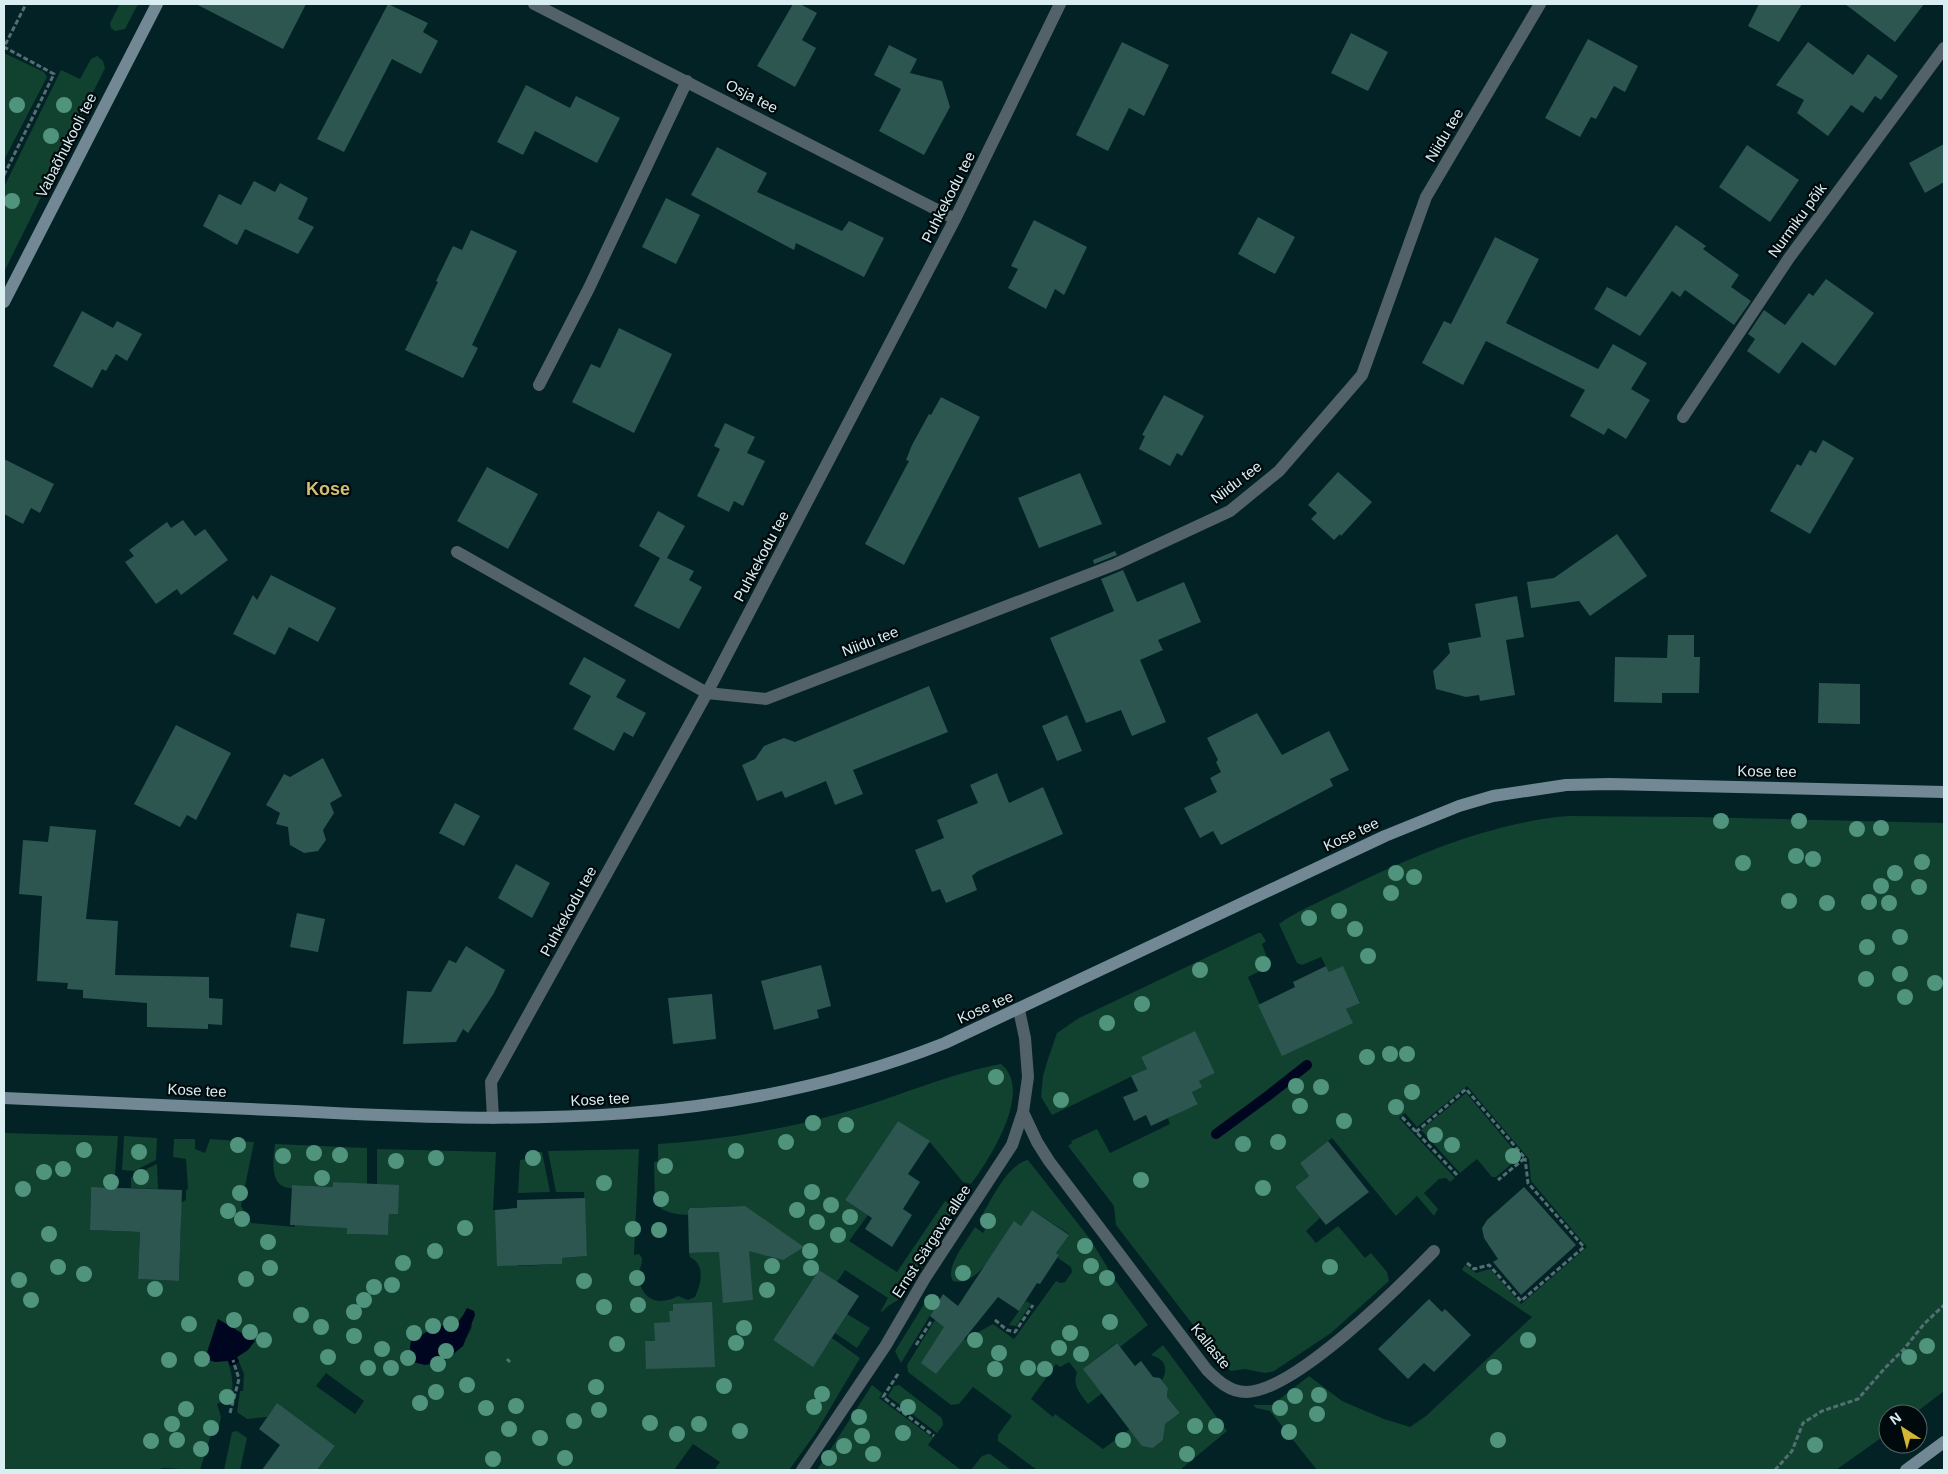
<svg xmlns="http://www.w3.org/2000/svg" width="1948" height="1474" font-family="Arial,sans-serif">
  <style>
    .green { fill: #11422f; fill-rule: evenodd }
    .water { fill: #000520 }
    .lines { fill: none; stroke-linecap: round; stroke-linejoin: round }
    .stream { stroke: #000520; stroke-width: 10 }
    .building { fill: #2d5651 }
    .path { stroke: #536f73; stroke-width: 3; stroke-dasharray: 5 2.5; stroke-linecap: butt }
    .street { stroke: #536169; stroke-width: 12 }
    .secondary { stroke: #728995; stroke-width: 12 }
    .tree { fill: #51947e }
    .labels { text-anchor: middle; dominant-baseline: central; stroke-width: 4.5; stroke-linejoin: round; paint-order: stroke }
    .street-label { font-size: 15px; fill: #d8eef1; stroke: #00090c }
    .quarter-label { font-size: 18px; font-weight: bold; fill: #d2bf72; stroke: #00090c }
  </style>
  <rect width="100%" height="100%" fill="#022226"/>
  <path class="green" d="M 120,4 L 138,4 L 125,29 L 115,31 L 111,28 L 110,23 Z
    M 4,53 L 44,72 L 47,77 L 4,160 Z
    M 97,56 L 103,61 L 105,68 L 4,272 L 4,188 L 6,183 L 61,70 L 80,79 L 91,59 Z
    M 1568,816 L 1696,817 L 1944,823 L 1944,1391 L 1914,1414 L 1888,1414 L 1888,1433 L 1836,1470 L 1317,1470 L 1270,1411 L 1256,1408 L 1253,1405 L 1272,1405 L 1309,1376 L 1342,1401 L 1384,1419 L 1410,1427 L 1426,1416 L 1532,1317 L 1462,1270 L 1465,1265 L 1476,1273 L 1490,1269 L 1521,1304 L 1587,1247 L 1531,1181 L 1529,1159 L 1467,1086 L 1417,1127 L 1405,1113 L 1399,1118 L 1455,1178 L 1450,1182 L 1446,1178 L 1439,1179 L 1424,1193 L 1438,1209 L 1434,1216 L 1417,1196 L 1396,1216 L 1332,1138 L 1300,1163 L 1309,1176 L 1295,1187 L 1320,1218 L 1306,1231 L 1316,1243 L 1338,1226 L 1365,1258 L 1371,1253 L 1387,1272 L 1389,1281 L 1331,1333 L 1274,1371 L 1265,1373 L 1245,1369 L 1231,1371 L 1224,1365 L 1116,1225 L 1114,1206 L 1068,1146 L 1072,1143 L 1071,1141 L 1097,1129 L 1110,1153 L 1170,1124 L 1168,1118 L 1198,1103 L 1189,1086 L 1215,1073 L 1195,1032 L 1141,1057 L 1147,1069 L 1052,1115 L 1041,1097 L 1043,1076 L 1047,1062 L 1057,1033 L 1079,1018 L 1258,933 L 1261,933 L 1266,941 L 1262,944 L 1270,966 L 1248,977 L 1276,1043 L 1313,1026 L 1352,1022 L 1346,1009 L 1360,1002 L 1343,967 L 1329,972 L 1321,957 L 1302,965 L 1297,963 L 1279,924 C 1295,912 1315,904 1333,895 C 1406,859 1486,823 1568,816 Z
    M 1001,1064 C 1034,1090 990,1159 971,1184 L 963,1182 L 929,1141 L 898,1121 L 845,1200 L 868,1215 L 849,1241 L 897,1272 L 945,1201 L 956,1208 L 898,1300 L 888,1306 L 882,1312 L 881,1311 L 888,1298 L 845,1270 L 837,1282 L 819,1270 L 773,1340 L 813,1366 L 832,1338 L 860,1358 L 815,1434 L 789,1470 L 717,1470 L 715,1469 L 720,1462 L 693,1444 L 674,1470 L 317,1470 L 335,1446 L 277,1404 L 267,1417 L 247,1419 L 237,1412 L 240,1391 L 243,1391 L 244,1374 L 237,1357 L 248,1350 L 218,1319 L 205,1359 L 228,1361 C 233,1377 234,1389 230,1405 L 226,1400 L 217,1404 L 221,1417 L 218,1431 L 211,1435 L 200,1470 L 162,1468 L 161,1470 L 4,1470 L 4,1133 L 118,1136 L 114,1187 L 91,1187 L 90,1230 L 140,1232 L 138,1279 L 179,1281 L 181,1218 L 169,1202 L 182,1202 L 186,1200 L 186,1190 L 188,1189 L 186,1159 L 173,1157 L 174,1139 L 195,1139 L 195,1149 L 205,1153 L 210,1139 L 254,1142 L 241,1206 L 251,1223 L 295,1227 L 295,1225 L 317,1226 L 347,1221 L 347,1234 L 388,1235 L 389,1214 L 377,1184 L 377,1149 L 496,1152 L 493,1210 L 495,1210 L 518,1266 L 562,1264 L 562,1258 L 587,1256 L 584,1192 L 556,1192 L 548,1151 L 639,1149 L 634,1255 L 639,1254 L 642,1258 C 643,1264 638,1270 639,1278 C 642,1301 659,1306 678,1296 L 688,1300 L 695,1297 C 701,1284 706,1265 690,1257 L 689,1253 L 742,1251 L 740,1206 L 688,1208 L 688,1215 C 674,1214 666,1213 655,1204 L 654,1162 L 658,1161 L 658,1144 C 720,1140 781,1130 842,1113 C 895,1098 947,1074 1001,1064 ZM 466,1309 L 472,1327 C 461,1351 443,1372 414,1362 L 410,1348 L 411,1341 L 425,1335 L 428,1331 C 444,1327 461,1327 466,1309 ZM 326,1373 L 364,1401 L 355,1414 L 316,1386 Z
    M 1466,1093 L 1515,1151 L 1515,1161 L 1496,1177 L 1492,1177 L 1477,1159 L 1460,1173 L 1421,1130 Z
    M 124,1136 L 157,1138 L 156,1160 L 134,1171 L 122,1170 Z
    M 275,1144 L 367,1148 L 367,1184 L 333,1182 L 333,1187 L 292,1185 L 292,1188 C 269,1188 273,1161 275,1144 Z
    M 527,1152 L 542,1152 L 550,1192 L 518,1193 L 520,1160 L 527,1159 Z
    M 1028,1160 L 1090,1239 L 1115,1280 L 1148,1325 L 1120,1347 L 1116,1343 L 1086,1367 L 1105,1391 L 1088,1404 C 1080,1393 1072,1386 1077,1372 L 1069,1362 L 1060,1367 L 1056,1364 L 1031,1399 L 1053,1417 L 1055,1414 L 1103,1449 L 1130,1429 L 1153,1448 L 1163,1440 L 1164,1431 L 1161,1427 L 1180,1413 L 1167,1397 L 1168,1388 L 1162,1380 C 1169,1368 1164,1358 1151,1355 L 1163,1345 L 1227,1431 L 1180,1470 L 1037,1470 L 998,1441 L 998,1435 L 1012,1416 L 973,1387 L 959,1404 L 951,1405 L 908,1372 L 907,1365 L 935,1320 L 964,1340 L 993,1324 L 1014,1339 L 1056,1281 L 1060,1283 L 1065,1282 L 1072,1272 L 1071,1267 L 1058,1258 L 1059,1255 L 1056,1253 L 1069,1234 L 1032,1210 L 1021,1226 L 1014,1222 C 1002,1240 979,1288 953,1281 C 944,1268 968,1239 975,1227 L 983,1233 L 987,1226 L 979,1220 C 990,1203 1007,1164 1028,1160 Z
    M 157,1164 L 158,1189 L 131,1188 L 131,1178 L 134,1175 Z
    M 932,1297 L 940,1299 L 901,1363 L 895,1351 L 926,1301 Z
    M 1026,1301 L 1031,1304 L 1016,1326 L 1009,1325 Z
    M 847,1314 L 870,1328 L 857,1348 L 835,1333 Z
    M 872,1385 L 882,1393 L 879,1398 L 933,1438 L 928,1445 L 961,1470 L 817,1470 Z
    M 899,1385 L 942,1418 L 943,1425 L 937,1433 L 888,1396 L 894,1386 Z
    M 237,1431 L 247,1438 L 240,1470 L 224,1470 L 232,1432 Z
    M 988,1454 L 990,1454 L 1011,1470 L 971,1470 L 982,1456 Z"/>
  <path class="water" d="M 467,1308 L 474,1311 L 475,1315 L 463,1346 L 447,1359 L 425,1365 L 414,1362 L 410,1348 L 411,1341 C 419,1338 425,1332 432,1329 C 453,1320 455,1332 467,1308 Z
    M 218,1319 L 255,1341 L 248,1350 L 237,1357 L 239,1362 L 230,1366 L 228,1361 L 215,1362 L 205,1359 Z"/>
  <g class="lines">
    <path class="stream" d="M 1216,1134 L 1269,1095 L 1307,1065"/>
  </g>
  <path class="building" d="M 196,4 L 306,4 L 283,49 Z
    M 388,4 L 428,23 L 423,32 L 438,41 L 421,74 L 392,59 L 344,152 L 317,139 Z
    M 793,4 L 800,4 L 817,13 L 802,40 L 816,48 L 795,87 L 757,66 Z
    M 1759,4 L 1802,4 L 1779,42 L 1748,26 Z
    M 1845,4 L 1924,4 L 1895,42 Z
    M 1351,33 L 1388,52 L 1368,91 L 1331,73 Z
    M 1588,39 L 1638,66 L 1625,92 L 1614,86 L 1596,119 L 1591,117 L 1580,137 L 1545,118 Z
    M 1122,42 L 1169,65 L 1144,116 L 1129,108 L 1108,151 L 1076,135 Z
    M 1808,42 L 1853,75 L 1868,54 L 1898,76 L 1881,100 L 1875,96 L 1863,113 L 1851,105 L 1828,136 L 1797,113 L 1804,100 L 1776,85 Z
    M 889,45 L 917,59 L 910,73 L 942,81 L 950,107 L 924,155 L 879,131 L 901,89 L 874,75 Z
    M 526,85 L 570,108 L 576,96 L 620,118 L 597,163 L 535,131 L 523,155 L 497,142 Z
    M 1944,144 L 1944,182 L 1925,193 L 1909,163 Z
    M 1747,145 L 1799,180 L 1770,222 L 1719,187 Z
    M 717,147 L 767,173 L 757,192 L 842,231 L 849,221 L 884,238 L 864,277 L 796,243 L 794,250 L 691,195 Z
    M 254,181 L 275,192 L 280,183 L 308,198 L 298,219 L 314,227 L 298,254 L 245,229 L 237,245 L 203,226 L 219,194 L 241,205 Z
    M 666,198 L 700,215 L 676,264 L 642,247 Z
    M 1258,217 L 1295,237 L 1275,274 L 1238,254 Z
    M 1034,220 L 1087,247 L 1064,295 L 1055,289 L 1046,309 L 1008,288 L 1018,269 L 1011,266 Z
    M 1676,225 L 1706,246 L 1703,249 L 1739,275 L 1731,287 L 1751,301 L 1734,325 L 1685,290 L 1680,297 L 1672,291 L 1640,336 L 1594,309 L 1607,287 L 1626,297 Z
    M 471,230 L 517,251 L 472,345 L 478,348 L 463,378 L 405,350 L 438,282 L 436,281 L 453,246 L 462,250 Z
    M 1495,237 L 1539,259 L 1506,323 L 1598,369 L 1613,344 L 1647,363 L 1631,389 L 1650,400 L 1626,439 L 1608,428 L 1604,435 L 1570,416 L 1585,390 L 1486,341 L 1463,385 L 1422,363 L 1444,321 L 1451,324 Z
    M 1826,279 L 1874,313 L 1835,366 L 1802,342 L 1779,374 L 1747,351 L 1755,339 L 1748,334 L 1764,310 L 1785,325 L 1809,293 L 1813,296 Z
    M 82,311 L 113,328 L 117,321 L 142,334 L 127,361 L 116,354 L 106,371 L 102,369 L 92,388 L 53,366 Z
    M 619,328 L 672,354 L 634,433 L 572,402 L 591,364 L 600,368 Z
    M 1164,395 L 1204,416 L 1182,456 L 1177,453 L 1170,466 L 1139,449 L 1145,436 L 1142,435 Z
    M 941,397 L 980,417 L 904,565 L 865,544 L 909,461 L 906,460 L 912,445 L 929,414 L 931,415 Z
    M 725,423 L 755,437 L 747,453 L 765,461 L 743,506 L 734,501 L 729,512 L 697,496 L 720,449 L 714,446 Z
    M 1823,440 L 1854,458 L 1810,534 L 1770,511 L 1797,464 L 1801,466 L 1810,450 L 1816,453 Z
    M 4,459 L 54,484 L 40,513 L 31,508 L 23,524 L 4,514 Z
    M 487,467 L 538,494 L 508,549 L 457,521 Z
    M 1338,472 L 1372,502 L 1341,536 L 1340,534 L 1334,540 L 1311,519 L 1317,513 L 1308,505 Z
    M 1080,473 L 1102,524 L 1039,548 L 1018,498 Z
    M 658,511 L 685,526 L 667,558 L 694,571 L 689,580 L 702,587 L 679,629 L 634,606 L 660,558 L 639,546 Z
    M 183,520 L 195,536 L 205,529 L 228,560 L 181,595 L 177,589 L 156,604 L 125,562 L 134,556 L 129,550 L 167,522 L 171,528 Z
    M 1617,534 L 1647,576 L 1590,616 L 1579,601 L 1531,608 L 1527,582 L 1554,578 Z
    M 1115,551 L 1117,555 L 1094,564 L 1093,560 Z
    M 1123,570 L 1137,602 L 1184,582 L 1201,622 L 1158,640 L 1163,650 L 1140,660 L 1166,722 L 1132,736 L 1121,710 L 1086,723 L 1050,638 L 1114,611 L 1101,579 Z
    M 271,575 L 336,608 L 318,642 L 289,627 L 275,655 L 233,634 L 253,595 L 257,600 Z
    M 1517,596 L 1524,637 L 1506,640 L 1515,695 L 1480,701 L 1479,695 L 1466,697 L 1436,689 L 1433,671 L 1450,653 L 1448,643 L 1481,637 L 1475,604 Z
    M 1668,635 L 1694,635 L 1694,657 L 1700,657 L 1699,693 L 1662,693 L 1662,703 L 1614,702 L 1615,657 L 1667,658 Z
    M 584,657 L 626,680 L 616,697 L 646,713 L 633,737 L 624,732 L 614,751 L 573,729 L 591,696 L 569,684 Z
    M 1819,683 L 1860,684 L 1860,724 L 1818,723 Z
    M 929,686 L 948,732 L 853,770 L 863,794 L 835,805 L 826,781 L 785,798 L 782,791 L 757,801 L 742,765 L 755,759 L 764,746 L 784,738 L 795,742 Z
    M 1257,713 L 1282,755 L 1329,731 L 1349,770 L 1330,779 L 1333,786 L 1221,845 L 1213,831 L 1200,838 L 1184,808 L 1217,792 L 1210,778 L 1221,772 L 1216,762 L 1218,760 L 1207,738 Z
    M 1067,715 L 1082,751 L 1057,761 L 1042,726 Z
    M 176,725 L 231,753 L 196,820 L 187,815 L 180,827 L 134,804 Z
    M 323,758 L 342,796 L 330,803 L 334,813 L 323,830 L 326,840 L 318,851 L 304,853 L 290,845 L 288,827 L 276,824 L 280,813 L 266,805 L 284,774 L 290,777 Z
    M 997,773 L 1009,803 L 1043,787 L 1063,834 L 978,871 L 972,876 L 977,890 L 946,903 L 940,889 L 932,892 L 915,850 L 944,838 L 937,820 L 978,803 L 970,785 Z
    M 455,803 L 480,816 L 464,846 L 439,833 Z
    M 50,826 L 96,830 L 86,919 L 118,921 L 115,975 L 209,977 L 209,998 L 223,999 L 222,1025 L 208,1024 L 208,1029 L 147,1027 L 147,1003 L 83,998 L 83,990 L 67,989 L 68,983 L 37,981 L 42,896 L 19,894 L 23,840 L 48,842 Z
    M 516,864 L 550,883 L 532,918 L 498,898 Z
    M 297,913 L 325,919 L 318,952 L 290,947 Z
    M 466,946 L 505,970 L 494,993 L 468,1033 L 463,1029 L 456,1042 L 403,1044 L 407,991 L 431,992 L 449,960 L 456,963 Z
    M 821,965 L 831,1006 L 817,1010 L 819,1018 L 774,1030 L 761,981 Z
    M 1326,966 L 1329,972 L 1343,966 L 1360,1003 L 1346,1009 L 1353,1023 L 1282,1056 L 1258,1005 L 1295,987 L 1293,982 Z
    M 712,994 L 716,1039 L 673,1044 L 668,998 Z
    M 1195,1031 L 1215,1073 L 1199,1081 L 1202,1087 L 1192,1092 L 1198,1104 L 1151,1126 L 1146,1115 L 1134,1121 L 1123,1097 L 1138,1091 L 1131,1076 L 1147,1069 L 1141,1057 Z
    M 898,1121 L 930,1141 L 908,1174 L 920,1182 L 903,1209 L 912,1215 L 892,1247 L 865,1229 L 872,1218 L 845,1200 Z
    M 1328,1141 L 1369,1192 L 1326,1225 L 1295,1187 L 1309,1176 L 1300,1163 Z
    M 333,1182 L 399,1185 L 398,1214 L 389,1214 L 388,1235 L 347,1234 L 347,1228 L 290,1225 L 292,1185 L 333,1187 Z
    M 91,1187 L 182,1190 L 179,1281 L 138,1279 L 140,1232 L 90,1230 Z
    M 1524,1187 L 1576,1245 L 1521,1295 L 1493,1262 L 1498,1259 L 1484,1238 L 1482,1228 L 1487,1220 Z
    M 585,1198 L 587,1256 L 562,1258 L 562,1264 L 497,1266 L 495,1210 L 517,1208 L 517,1200 Z
    M 745,1206 L 804,1247 L 783,1260 L 749,1251 L 753,1300 L 723,1303 L 719,1252 L 689,1253 L 688,1211 L 689,1208 Z
    M 1032,1210 L 1069,1235 L 1056,1253 L 1059,1255 L 1040,1284 L 1037,1283 L 1019,1311 L 998,1297 L 936,1374 L 921,1363 L 944,1327 L 930,1316 L 943,1294 L 958,1306 L 1014,1221 L 1021,1226 Z
    M 819,1270 L 859,1296 L 813,1367 L 773,1340 Z
    M 1429,1299 L 1442,1312 L 1445,1309 L 1471,1335 L 1434,1372 L 1424,1363 L 1408,1379 L 1378,1349 Z
    M 712,1302 L 715,1367 L 646,1369 L 645,1341 L 655,1341 L 654,1323 L 670,1322 L 669,1311 L 673,1311 L 673,1304 Z
    M 1117,1343 L 1135,1366 L 1141,1361 L 1153,1377 L 1160,1378 L 1168,1388 L 1167,1397 L 1180,1413 L 1165,1424 L 1163,1440 L 1153,1448 L 1142,1446 L 1083,1369 Z
    M 277,1403 L 335,1446 L 317,1470 L 262,1470 L 280,1445 L 259,1429 Z"/>
  <g class="lines">
    <path class="path" d="M 4,175 L 54,74 L 4,47 L 26,4
      M 1402,1117 L 1458,1176
      M 1416,1132 L 1466,1089 L 1525,1158 L 1498,1180
      M 1467,1263 L 1474,1269 L 1489,1265 L 1521,1301 L 1584,1247 L 1528,1183 L 1525,1158
      M 995,1320 L 1007,1330 L 1015,1332 L 1033,1305
      M 916,1345 L 932,1320
      M 507,1359 L 510,1362
      M 898,1374 L 883,1397 L 934,1436
      M 230,1413 L 239,1379 L 233,1360
      M 1775,1470 L 1792,1451 L 1803,1423 L 1822,1411 L 1858,1399 L 1885,1368 L 1904,1349 L 1924,1324 L 1944,1305"/>
    <path class="street" d="M 534,4 L 955,219
      M 539,385 L 589,288 L 687,81
      M 1683,417 L 1789,258 L 1944,48
      M 457,552 L 707,693 L 766,699 L 1116,564 L 1230,511 L 1279,471 L 1362,375 L 1426,197 L 1540,4
      M 1023,1112 L 1037,1142 L 1049,1161 L 1207,1370 C 1218,1381 1230,1392 1246,1392 C 1294,1392 1400,1286 1434,1251
      M 493,1118 L 491,1082 L 707,693 L 955,219 L 1060,4
      M 802,1470 L 886,1345 L 925,1278 L 1012,1145 L 1023,1112 L 1028,1077 L 1025,1038 L 1019,1010"/>
    <path class="secondary" d="M 4,302 L 157,4
      M 4,1098 C 101,1102 198,1106 295,1111 C 521,1123 730,1128 945,1043 L 1385,836 L 1459,806 L 1493,796 L 1566,785 L 1610,784 L 1944,792
      M 1906,1470 L 1944,1442"/>
  </g>
  <g class="tree">
    <circle cx="17" cy="105" r="8"/>
    <circle cx="64" cy="105" r="8"/>
    <circle cx="51" cy="136" r="8"/>
    <circle cx="12" cy="201" r="8"/>
    <circle cx="1721" cy="821" r="8"/>
    <circle cx="1799" cy="821" r="8"/>
    <circle cx="1881" cy="828" r="8"/>
    <circle cx="1857" cy="829" r="8"/>
    <circle cx="1796" cy="856" r="8"/>
    <circle cx="1813" cy="859" r="8"/>
    <circle cx="1922" cy="862" r="8"/>
    <circle cx="1743" cy="863" r="8"/>
    <circle cx="1396" cy="873" r="8"/>
    <circle cx="1895" cy="873" r="8"/>
    <circle cx="1414" cy="877" r="8"/>
    <circle cx="1881" cy="886" r="8"/>
    <circle cx="1919" cy="887" r="8"/>
    <circle cx="1391" cy="893" r="8"/>
    <circle cx="1789" cy="901" r="8"/>
    <circle cx="1869" cy="902" r="8"/>
    <circle cx="1827" cy="903" r="8"/>
    <circle cx="1889" cy="903" r="8"/>
    <circle cx="1339" cy="911" r="8"/>
    <circle cx="1309" cy="918" r="8"/>
    <circle cx="1355" cy="929" r="8"/>
    <circle cx="1900" cy="937" r="8"/>
    <circle cx="1867" cy="947" r="8"/>
    <circle cx="1368" cy="956" r="8"/>
    <circle cx="1263" cy="964" r="8"/>
    <circle cx="1200" cy="970" r="8"/>
    <circle cx="1900" cy="974" r="8"/>
    <circle cx="1866" cy="979" r="8"/>
    <circle cx="1935" cy="983" r="8"/>
    <circle cx="1905" cy="997" r="8"/>
    <circle cx="1142" cy="1004" r="8"/>
    <circle cx="1107" cy="1023" r="8"/>
    <circle cx="1390" cy="1054" r="8"/>
    <circle cx="1407" cy="1054" r="8"/>
    <circle cx="1367" cy="1057" r="8"/>
    <circle cx="996" cy="1077" r="8"/>
    <circle cx="1296" cy="1086" r="8"/>
    <circle cx="1321" cy="1087" r="8"/>
    <circle cx="1412" cy="1092" r="8"/>
    <circle cx="1061" cy="1100" r="8"/>
    <circle cx="1300" cy="1106" r="8"/>
    <circle cx="1396" cy="1107" r="8"/>
    <circle cx="1344" cy="1121" r="8"/>
    <circle cx="813" cy="1123" r="8"/>
    <circle cx="846" cy="1125" r="8"/>
    <circle cx="1435" cy="1135" r="8"/>
    <circle cx="786" cy="1142" r="8"/>
    <circle cx="1278" cy="1142" r="8"/>
    <circle cx="1243" cy="1144" r="8"/>
    <circle cx="238" cy="1145" r="8"/>
    <circle cx="1452" cy="1145" r="8"/>
    <circle cx="84" cy="1150" r="8"/>
    <circle cx="736" cy="1151" r="8"/>
    <circle cx="139" cy="1152" r="8"/>
    <circle cx="314" cy="1153" r="8"/>
    <circle cx="340" cy="1155" r="8"/>
    <circle cx="283" cy="1156" r="8"/>
    <circle cx="1513" cy="1156" r="8"/>
    <circle cx="436" cy="1158" r="8"/>
    <circle cx="533" cy="1158" r="8"/>
    <circle cx="396" cy="1161" r="8"/>
    <circle cx="665" cy="1166" r="8"/>
    <circle cx="63" cy="1169" r="8"/>
    <circle cx="44" cy="1172" r="8"/>
    <circle cx="141" cy="1177" r="8"/>
    <circle cx="322" cy="1178" r="8"/>
    <circle cx="1141" cy="1180" r="8"/>
    <circle cx="111" cy="1182" r="8"/>
    <circle cx="604" cy="1183" r="8"/>
    <circle cx="1263" cy="1188" r="8"/>
    <circle cx="23" cy="1189" r="8"/>
    <circle cx="812" cy="1192" r="8"/>
    <circle cx="240" cy="1193" r="8"/>
    <circle cx="661" cy="1199" r="8"/>
    <circle cx="831" cy="1205" r="8"/>
    <circle cx="797" cy="1210" r="8"/>
    <circle cx="228" cy="1211" r="8"/>
    <circle cx="850" cy="1217" r="8"/>
    <circle cx="242" cy="1219" r="8"/>
    <circle cx="988" cy="1221" r="8"/>
    <circle cx="817" cy="1222" r="8"/>
    <circle cx="465" cy="1228" r="8"/>
    <circle cx="633" cy="1229" r="8"/>
    <circle cx="659" cy="1230" r="8"/>
    <circle cx="49" cy="1234" r="8"/>
    <circle cx="838" cy="1235" r="8"/>
    <circle cx="268" cy="1242" r="8"/>
    <circle cx="1085" cy="1246" r="8"/>
    <circle cx="435" cy="1251" r="8"/>
    <circle cx="810" cy="1251" r="8"/>
    <circle cx="403" cy="1263" r="8"/>
    <circle cx="772" cy="1266" r="8"/>
    <circle cx="1091" cy="1266" r="8"/>
    <circle cx="58" cy="1267" r="8"/>
    <circle cx="1330" cy="1267" r="8"/>
    <circle cx="270" cy="1268" r="8"/>
    <circle cx="811" cy="1268" r="8"/>
    <circle cx="963" cy="1273" r="8"/>
    <circle cx="84" cy="1274" r="8"/>
    <circle cx="637" cy="1278" r="8"/>
    <circle cx="1107" cy="1278" r="8"/>
    <circle cx="246" cy="1279" r="8"/>
    <circle cx="19" cy="1280" r="8"/>
    <circle cx="584" cy="1281" r="8"/>
    <circle cx="392" cy="1285" r="8"/>
    <circle cx="374" cy="1287" r="8"/>
    <circle cx="155" cy="1289" r="8"/>
    <circle cx="767" cy="1290" r="8"/>
    <circle cx="31" cy="1300" r="8"/>
    <circle cx="364" cy="1300" r="8"/>
    <circle cx="932" cy="1302" r="8"/>
    <circle cx="638" cy="1305" r="8"/>
    <circle cx="604" cy="1307" r="8"/>
    <circle cx="354" cy="1312" r="8"/>
    <circle cx="301" cy="1315" r="8"/>
    <circle cx="234" cy="1320" r="8"/>
    <circle cx="1110" cy="1322" r="8"/>
    <circle cx="189" cy="1324" r="8"/>
    <circle cx="451" cy="1324" r="8"/>
    <circle cx="433" cy="1326" r="8"/>
    <circle cx="321" cy="1327" r="8"/>
    <circle cx="744" cy="1328" r="8"/>
    <circle cx="250" cy="1332" r="8"/>
    <circle cx="414" cy="1333" r="8"/>
    <circle cx="1070" cy="1333" r="8"/>
    <circle cx="354" cy="1336" r="8"/>
    <circle cx="264" cy="1340" r="8"/>
    <circle cx="975" cy="1340" r="8"/>
    <circle cx="1528" cy="1340" r="8"/>
    <circle cx="736" cy="1343" r="8"/>
    <circle cx="617" cy="1344" r="8"/>
    <circle cx="1927" cy="1346" r="8"/>
    <circle cx="1059" cy="1348" r="8"/>
    <circle cx="382" cy="1349" r="8"/>
    <circle cx="446" cy="1351" r="8"/>
    <circle cx="999" cy="1353" r="8"/>
    <circle cx="1081" cy="1354" r="8"/>
    <circle cx="328" cy="1357" r="8"/>
    <circle cx="1909" cy="1357" r="8"/>
    <circle cx="408" cy="1358" r="8"/>
    <circle cx="202" cy="1359" r="8"/>
    <circle cx="169" cy="1360" r="8"/>
    <circle cx="438" cy="1364" r="8"/>
    <circle cx="1494" cy="1367" r="8"/>
    <circle cx="368" cy="1368" r="8"/>
    <circle cx="391" cy="1368" r="8"/>
    <circle cx="1028" cy="1368" r="8"/>
    <circle cx="995" cy="1369" r="8"/>
    <circle cx="1045" cy="1369" r="8"/>
    <circle cx="467" cy="1385" r="8"/>
    <circle cx="724" cy="1386" r="8"/>
    <circle cx="596" cy="1387" r="8"/>
    <circle cx="436" cy="1392" r="8"/>
    <circle cx="822" cy="1394" r="8"/>
    <circle cx="1319" cy="1395" r="8"/>
    <circle cx="1295" cy="1396" r="8"/>
    <circle cx="227" cy="1397" r="8"/>
    <circle cx="420" cy="1403" r="8"/>
    <circle cx="516" cy="1406" r="8"/>
    <circle cx="814" cy="1407" r="8"/>
    <circle cx="908" cy="1407" r="8"/>
    <circle cx="486" cy="1408" r="8"/>
    <circle cx="1280" cy="1408" r="8"/>
    <circle cx="186" cy="1409" r="8"/>
    <circle cx="599" cy="1410" r="8"/>
    <circle cx="1317" cy="1414" r="8"/>
    <circle cx="859" cy="1417" r="8"/>
    <circle cx="574" cy="1421" r="8"/>
    <circle cx="650" cy="1423" r="8"/>
    <circle cx="172" cy="1424" r="8"/>
    <circle cx="699" cy="1424" r="8"/>
    <circle cx="1195" cy="1426" r="8"/>
    <circle cx="1216" cy="1426" r="8"/>
    <circle cx="211" cy="1428" r="8"/>
    <circle cx="509" cy="1429" r="8"/>
    <circle cx="740" cy="1431" r="8"/>
    <circle cx="1289" cy="1432" r="8"/>
    <circle cx="903" cy="1433" r="8"/>
    <circle cx="677" cy="1434" r="8"/>
    <circle cx="862" cy="1436" r="8"/>
    <circle cx="540" cy="1438" r="8"/>
    <circle cx="177" cy="1440" r="8"/>
    <circle cx="1123" cy="1440" r="8"/>
    <circle cx="1498" cy="1440" r="8"/>
    <circle cx="151" cy="1441" r="8"/>
    <circle cx="1815" cy="1445" r="8"/>
    <circle cx="844" cy="1446" r="8"/>
    <circle cx="201" cy="1449" r="8"/>
    <circle cx="873" cy="1454" r="8"/>
    <circle cx="1187" cy="1454" r="8"/>
    <circle cx="565" cy="1458" r="8"/>
    <circle cx="829" cy="1458" r="8"/>
    <circle cx="493" cy="1459" r="8"/>
  </g>
  <g class="labels">
    <g class="street-label">
      <text transform="translate(752 96) rotate(27)">Osja tee</text>
      <text transform="translate(1444 135) rotate(-59)">Niidu tee</text>
      <text transform="translate(66 145) rotate(-63)">Vabaõhukooli tee</text>
      <text transform="translate(948 197) rotate(-63)">Puhkekodu tee</text>
      <text transform="translate(1797 220) rotate(-54)">Nurmiku põik</text>
      <text transform="translate(1236 482) rotate(-37)">Niidu tee</text>
      <text transform="translate(761 556) rotate(-62)">Puhkekodu tee</text>
      <text transform="translate(870 641) rotate(-21)">Niidu tee</text>
      <text transform="translate(1767 771) rotate(1)">Kose tee</text>
      <text transform="translate(1351 834) rotate(-25)">Kose tee</text>
      <text transform="translate(568 911) rotate(-61)">Puhkekodu tee</text>
      <text transform="translate(985 1007) rotate(-24)">Kose tee</text>
      <text transform="translate(197 1090) rotate(3)">Kose tee</text>
      <text transform="translate(600 1099) rotate(-3)">Kose tee</text>
      <text transform="translate(931 1241) rotate(-57)">Ernst Särgava allee</text>
      <text transform="translate(1211 1346) rotate(51)">Kallaste</text>
    </g>
    <g class="quarter-label">
      <text x="328" y="489">Kose</text>
    </g>
  </g>
  <rect width="1948" height="1474" fill="none" stroke="#d8eef1" stroke-width="10"/>
  <g transform="translate(1903 1429) rotate(324)"><circle r="24" fill="#00090c" stroke="#566568"/>
  <path d="M0-4L9 19L0 12L-9 19Z" fill="#d3b635"/>
  <text y="-8" font-size="14" font-weight="bold" text-anchor="middle" fill="#d8eef1">N</text>
  </g>
</svg>
